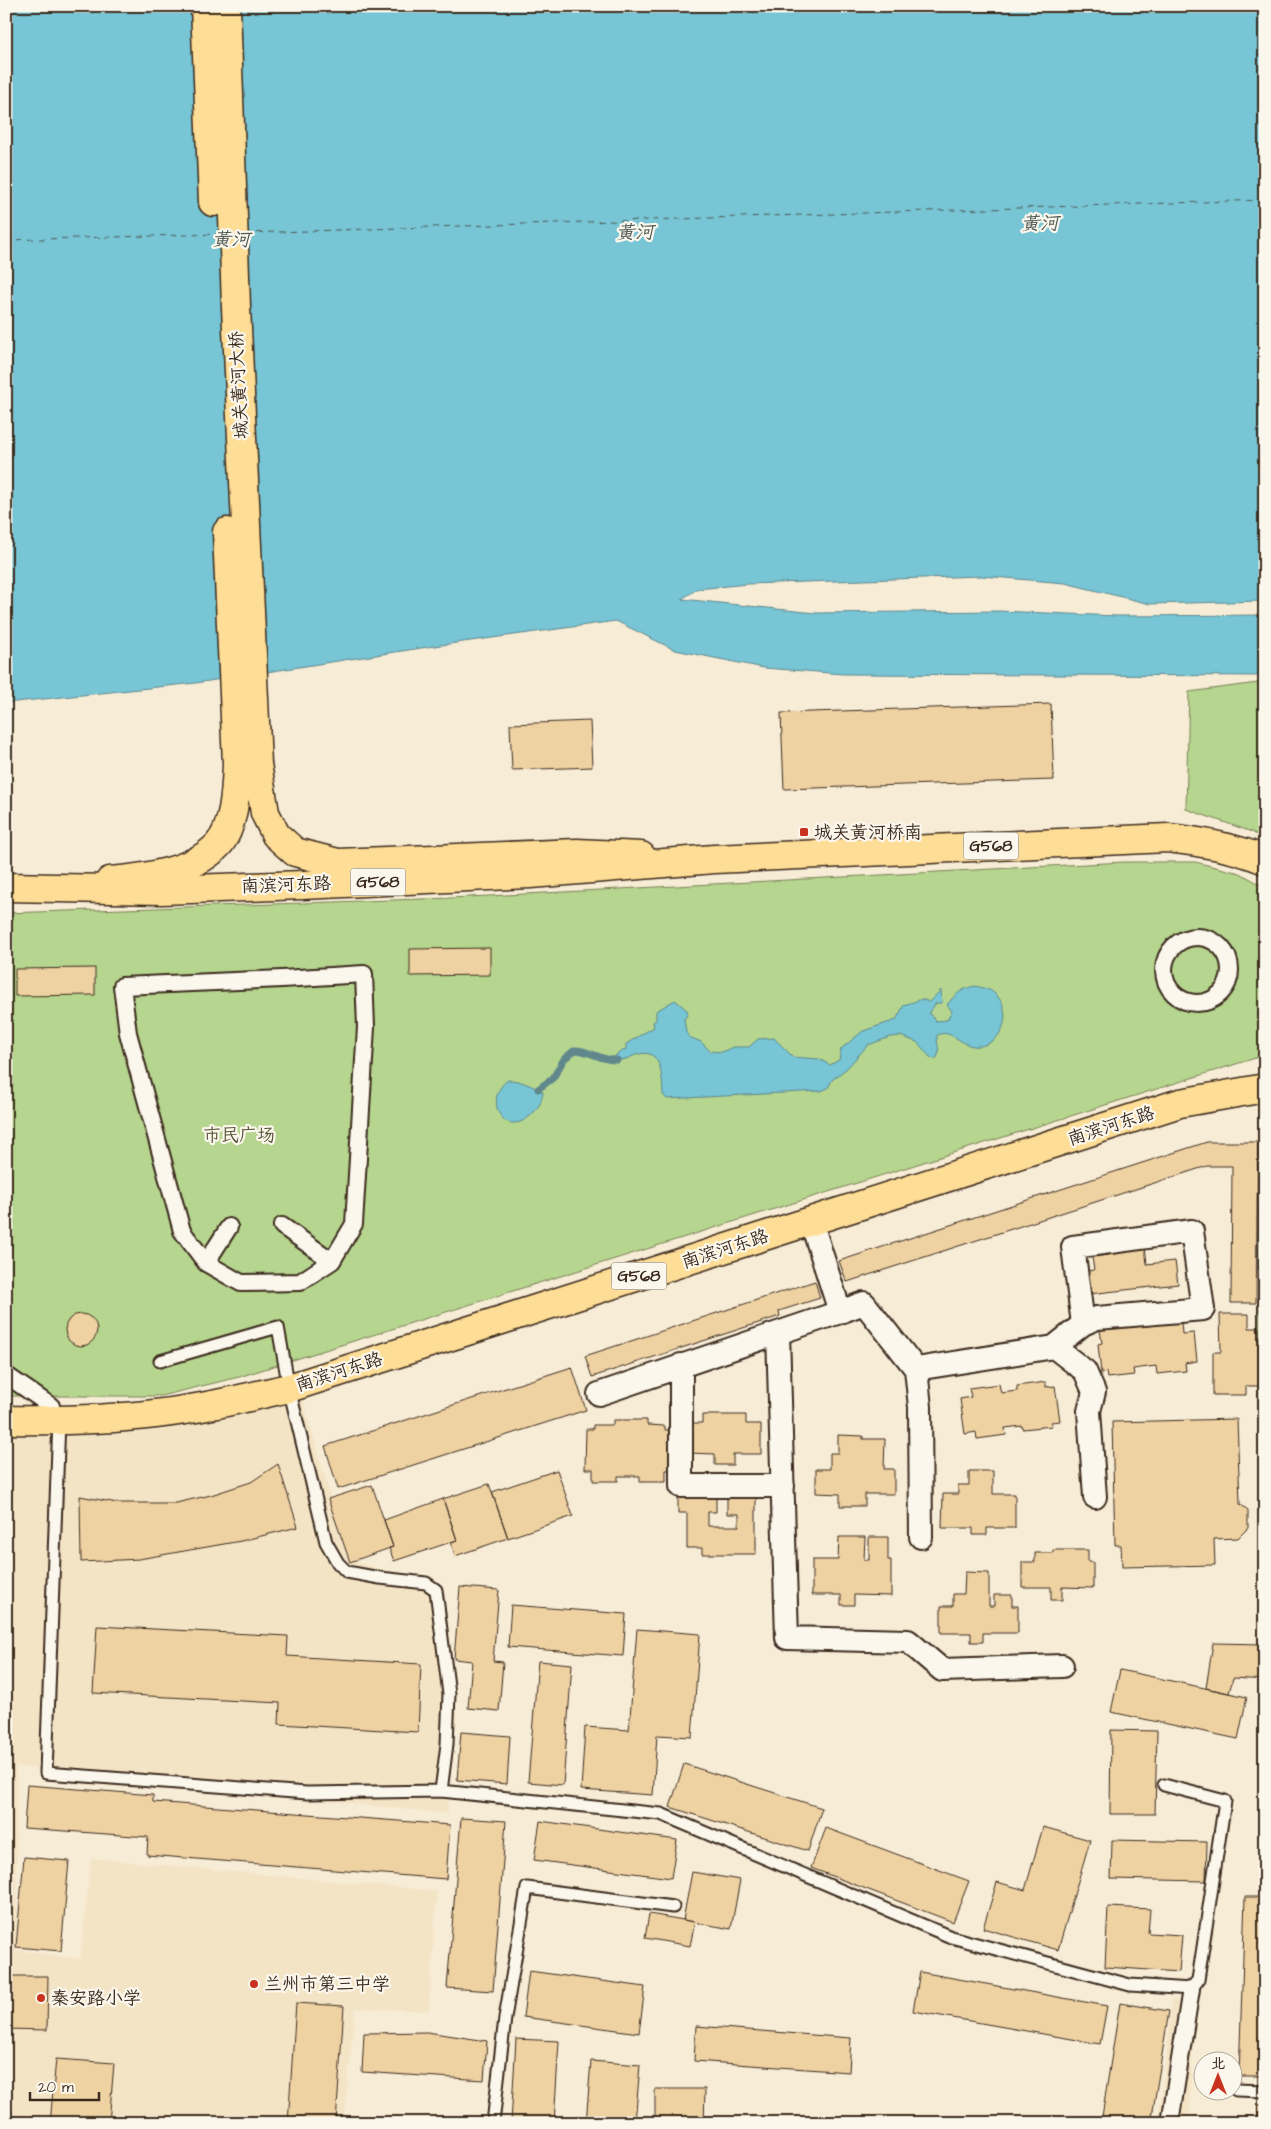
<svg xmlns="http://www.w3.org/2000/svg" width="1271" height="2129" font-family="'Architects Daughter','LXGW WenKai TC',sans-serif">
  <style>
    .built { fill: #f4e4c6 }
    .green { fill: #b6d58e; stroke: #788056 }
    .water { fill: #77c5d5; stroke: #5f878c }
    .lines { fill: none; stroke-linecap: round; stroke-linejoin: round }
    .stream { stroke: #5f878c; stroke-width: 7 }
    .ferry { stroke: #4d5855; stroke-width: 1; stroke-dasharray: 6 5; stroke-linecap: butt }
    .building { fill: #eed2a2; stroke: #3b2a1e }
    .service-casing { stroke: #3b2a1e; stroke-width: 15 }
    .pedestrian-casing { stroke: #3b2a1e; stroke-width: 20 }
    .minor-casing { stroke: #3b2a1e; stroke-width: 26 }
    .primary-casing { stroke: #3b2a1e; stroke-width: 31 }
    .trunk-casing { stroke: #3b2a1e; stroke-width: 31 }
    .service { stroke: #fbf7ec; stroke-width: 11 }
    .pedestrian { stroke: #fbf7ec; stroke-width: 16 }
    .minor { stroke: #fbf7ec; stroke-width: 22 }
    .primary { stroke: #fedd96; stroke-width: 28 }
    .trunk { stroke: #fedd96; stroke-width: 28 }
    .poi-dot { fill: #c8321e; stroke: #fbf7ec; stroke-width: 2 }
    .labels { text-anchor: middle; dominant-baseline: central; stroke-width: 4.5; stroke-linejoin: round; paint-order: stroke }
    .shield { fill: #fbf7ec; stroke: #75685c; stroke-width: 1 }
    .shield-label { font-size: 16px; font-weight: bold; fill: #3b2a1e }
    .street-label { font-size: 18px; fill: #3b2a1e; stroke: #fbf7ec }
    .poi-label { font-size: 18px; fill: #3b2a1e; stroke: #fbf7ec; text-anchor: start }
    .park-label { font-size: 18px; fill: #5a553a; stroke: #fbf7ec }
    .water-label { font-size: 19px; font-style: italic; fill: #4d5855; stroke: #fbf7ec }
  </style>
  <rect width="100%" height="100%" fill="#f7ecd6"/>
  <filter id="ink" filterUnits="userSpaceOnUse"><feTurbulence type="fractalNoise" baseFrequency=".02" numOctaves="2"/><feDisplacementMap in="SourceGraphic" scale="10" xChannelSelector="R" yChannelSelector="G"/><feConvolveMatrix kernelMatrix="1 2 1 2 8 2 1 2 1" color-interpolation-filters="sRGB"/></filter>
  <g filter="url(#ink)">
    <path class="built" d="M 301,1394 L 349,1560 L 443,1587 L 448,1674 L 448,1814 L 16,1766 L 17,1950 L 80,1959 L 91,1858 L 437,1891 L 429,2011 L 355,2008 L 344,2123 L 6,2123 L 6,1422 Z
      M 1172,1999 L 1195,2003 L 1189,2123 L 1157,2123 L 1164,2080 Z"/>
    <path class="green" d="M 1265,682 L 1265,840 L 1252,832 L 1186,809 L 1189,692 Z
      M 1124,862 L 1195,862 L 1240,873 L 1265,887 L 1265,1055 L 239,1377 L 161,1396 L 6,1396 L 6,913 L 451,898 Z
      M 1260,1143 L 1265,1143 L 1265,1411 L 1259,1411 Z"/>
    <path class="water" d="M 6,6 L 1265,6 L 1265,601 L 1150,604 L 1065,583 L 981,576 L 748,584 L 697,589 L 682,599 L 815,613 L 998,611 L 1118,616 L 1265,615 L 1265,676 L 843,674 L 764,668 L 675,650 L 616,621 L 434,646 L 196,683 L 6,703 Z
      M 975,986 C 983,988 991,989 996,995 C 1011,1009 1006,1036 987,1044 C 963,1054 955,1027 937,1035 C 936,1044 942,1051 936,1059 L 931,1058 L 917,1042 L 900,1036 L 890,1037 L 868,1045 L 847,1068 L 832,1080 L 828,1088 L 821,1091 L 667,1099 L 663,1095 C 662,1080 663,1048 639,1054 C 631,1056 625,1061 617,1060 L 615,1058 L 616,1055 L 626,1049 L 626,1044 L 654,1027 L 653,1022 L 656,1020 L 656,1011 L 675,1000 L 687,1010 L 688,1014 L 684,1019 L 686,1032 L 689,1037 L 701,1042 L 710,1051 L 721,1052 L 734,1047 L 749,1047 L 758,1039 L 774,1038 L 793,1057 L 819,1059 L 830,1065 L 839,1060 L 841,1049 L 863,1031 L 896,1020 L 904,1005 L 922,999 L 929,1002 L 941,990 L 942,1003 L 936,1003 L 929,1013 L 936,1021 L 947,1020 L 952,1011 L 947,1005 C 955,994 961,989 975,986 Z
      M 508,1080 C 521,1080 532,1086 543,1092 C 542,1102 538,1109 530,1116 C 502,1140 483,1097 508,1080 Z"/>
    <g class="lines">
      <path class="stream" d="M 538,1089 L 553,1078 L 564,1059 L 575,1050 C 590,1050 601,1061 617,1060"/>
      <path class="ferry" d="M 246,233 L 1265,200
        M 6,240 L 220,234"/>
    </g>
    <path class="building" d="M 1051,704 L 1054,780 L 784,789 L 781,713 Z
      M 590,721 L 592,767 L 512,770 L 510,724 Z
      M 490,948 L 490,975 L 410,976 L 410,949 Z
      M 95,968 L 95,995 L 15,996 L 15,969 Z
      M 1207,1142 L 1258,1142 L 1256,1303 L 1231,1303 L 1232,1166 L 1207,1166 L 847,1282 L 839,1261 Z
      M 1145,1246 L 1147,1264 L 1175,1261 L 1178,1284 L 1089,1294 L 1086,1271 L 1094,1270 L 1092,1257 L 1108,1255 L 1107,1250 Z
      M 815,1281 L 820,1298 L 779,1311 L 780,1316 L 592,1377 L 585,1356 Z
      M 1220,1314 L 1249,1314 L 1249,1328 L 1259,1328 L 1259,1386 L 1246,1386 L 1246,1395 L 1213,1395 L 1213,1352 L 1221,1352 Z
      M65 1330a16 16 0 1 1 32 0a16 16 0 1 1-32 0Z
      M 1181,1321 L 1182,1334 L 1194,1333 L 1197,1361 L 1185,1363 L 1186,1371 L 1157,1374 L 1156,1366 L 1133,1369 L 1134,1375 L 1107,1378 L 1106,1372 L 1101,1373 L 1098,1344 L 1102,1343 L 1100,1330 L 1120,1328 L 1119,1324 Z
      M 572,1367 L 586,1410 L 338,1489 L 325,1446 Z
      M 1046,1382 L 1046,1387 L 1055,1386 L 1060,1421 L 1051,1422 L 1052,1426 L 1023,1429 L 1022,1426 L 1005,1428 L 1006,1435 L 977,1439 L 976,1432 L 965,1434 L 960,1399 L 971,1397 L 969,1388 L 999,1384 L 1001,1393 L 1017,1391 L 1017,1386 Z
      M 702,1415 L 746,1415 L 746,1424 L 761,1424 L 761,1454 L 733,1454 L 733,1465 L 715,1465 L 715,1454 L 689,1453 L 689,1423 L 702,1423 Z
      M 1237,1419 L 1240,1504 L 1248,1510 L 1248,1528 L 1238,1538 L 1214,1539 L 1215,1565 L 1122,1567 L 1121,1545 L 1115,1545 L 1112,1422 Z
      M 613,1420 L 647,1420 L 647,1425 L 665,1426 L 665,1430 L 675,1430 L 675,1470 L 666,1470 L 666,1482 L 640,1482 L 640,1476 L 618,1476 L 618,1481 L 593,1481 L 593,1469 L 585,1469 L 586,1429 L 593,1429 L 593,1425 L 613,1425 Z
      M 838,1435 L 863,1436 L 863,1439 L 885,1439 L 884,1469 L 894,1469 L 894,1494 L 865,1494 L 865,1506 L 840,1506 L 840,1494 L 816,1493 L 816,1469 L 830,1469 L 830,1453 L 838,1453 Z
      M 278,1464 L 298,1527 L 241,1541 L 139,1559 L 81,1562 L 80,1496 L 117,1503 L 176,1503 L 211,1495 L 251,1482 Z
      M 557,1470 L 573,1516 L 508,1538 L 492,1492 Z
      M 969,1471 L 993,1471 L 993,1494 L 1015,1494 L 1015,1528 L 987,1528 L 987,1535 L 973,1535 L 973,1528 L 942,1528 L 943,1494 L 958,1494 L 958,1485 L 969,1485 Z
      M 489,1484 L 508,1538 L 455,1556 L 451,1542 L 457,1540 L 443,1499 Z
      M 372,1485 L 393,1547 L 350,1562 L 328,1499 Z
      M 678,1495 L 716,1495 L 716,1512 L 708,1512 L 708,1526 L 739,1526 L 739,1514 L 727,1514 L 727,1496 L 756,1496 L 756,1554 L 702,1554 L 702,1548 L 687,1548 L 687,1513 L 678,1513 Z
      M 443,1499 L 457,1540 L 394,1561 L 389,1548 L 393,1547 L 384,1520 Z
      M 839,1537 L 865,1537 L 864,1560 L 869,1560 L 869,1537 L 888,1537 L 888,1560 L 891,1560 L 891,1596 L 854,1595 L 854,1605 L 841,1605 L 841,1595 L 812,1595 L 812,1560 L 838,1560 Z
      M 1053,1550 L 1088,1550 L 1088,1562 L 1093,1562 L 1093,1588 L 1062,1587 L 1062,1600 L 1051,1600 L 1051,1587 L 1022,1587 L 1022,1562 L 1035,1562 L 1035,1553 L 1053,1553 Z
      M 965,1572 L 989,1573 L 989,1606 L 994,1606 L 994,1595 L 1012,1595 L 1012,1606 L 1018,1606 L 1018,1633 L 983,1633 L 983,1642 L 971,1642 L 971,1633 L 941,1633 L 941,1606 L 953,1606 L 953,1594 L 964,1594 Z
      M 460,1587 L 499,1590 L 493,1661 L 503,1662 L 499,1711 L 468,1708 L 472,1661 L 454,1659 Z
      M 511,1605 L 626,1614 L 623,1656 L 508,1647 Z
      M 97,1626 L 288,1636 L 287,1656 L 421,1664 L 418,1732 L 279,1724 L 280,1703 L 93,1693 Z
      M 637,1629 L 700,1634 L 692,1737 L 657,1735 L 653,1795 L 581,1790 L 585,1727 L 629,1730 Z
      M 1213,1643 L 1265,1644 L 1265,1680 L 1233,1678 L 1229,1693 L 1206,1688 Z
      M 538,1661 L 572,1664 L 563,1785 L 528,1782 Z
      M 1120,1670 L 1247,1697 L 1238,1739 L 1111,1712 Z
      M 1111,1730 L 1157,1731 L 1155,1814 L 1110,1814 Z
      M 461,1732 L 510,1736 L 507,1784 L 457,1780 Z
      M 684,1764 L 822,1808 L 808,1851 L 670,1807 Z
      M 27,1785 L 153,1795 L 153,1802 L 450,1825 L 446,1879 L 147,1855 L 148,1837 L 24,1828 Z
      M 461,1818 L 506,1821 L 493,1991 L 447,1988 Z
      M 540,1821 L 677,1840 L 671,1878 L 534,1860 Z
      M 1043,1827 L 1090,1840 L 1058,1950 L 983,1928 L 997,1882 L 1025,1890 Z
      M 826,1828 L 969,1881 L 953,1922 L 811,1868 Z
      M 1112,1840 L 1207,1842 L 1206,1881 L 1111,1879 Z
      M 24,1857 L 69,1861 L 61,1951 L 16,1947 Z
      M 692,1872 L 740,1880 L 731,1929 L 683,1920 Z
      M 1245,1897 L 1265,1897 L 1265,2076 L 1239,2076 Z
      M 1108,1907 L 1150,1909 L 1148,1933 L 1182,1935 L 1179,1972 L 1105,1967 Z
      M 649,1914 L 695,1922 L 690,1946 L 645,1938 Z
      M 529,1971 L 645,1987 L 639,2033 L 523,2017 Z
      M 920,1972 L 1107,2006 L 1100,2044 L 913,2011 Z
      M 6,1976 L 48,1976 L 47,2030 L 6,2029 Z
      M 296,2003 L 344,2006 L 336,2123 L 288,2123 Z
      M 1120,2003 L 1169,2011 L 1151,2123 L 1101,2123 Z
      M 696,2026 L 851,2038 L 849,2072 L 694,2061 Z
      M 427,2032 L 487,2041 L 484,2080 L 362,2072 L 364,2033 Z
      M 516,2039 L 559,2041 L 554,2123 L 511,2123 Z
      M 56,2059 L 114,2063 L 109,2123 L 50,2123 Z
      M 591,2061 L 640,2065 L 635,2123 L 586,2123 Z
      M 655,2089 L 705,2089 L 704,2123 L 655,2123 Z
      M 1258,2105 L 1265,2105 L 1265,2123 L 1258,2123 Z"/>
    <g class="lines">
      <defs>
        <path id="service" d="M 160,1361 L 278,1327 L 289,1388 L 326,1542 L 338,1563 L 347,1572 L 380,1578 L 426,1583 L 436,1590 L 449,1694 L 447,1744 L 441,1791
          M 59,1420 L 46,1773 L 307,1793 L 441,1791 L 661,1814 L 951,1937 L 1130,1985 L 1191,1989 L 1198,1980 L 1225,1801 L 1164,1785
          M 1236,2090 L 1265,2091
          M 493,2123 L 505,2018 L 527,1888 L 673,1907"/>
        <path id="pedestrian" d="M1164 970a33 33 0 1 1 66 0a33 33 0 1 1-66 0Z
          M 364,974 L 366,1027 L 354,1224 L 332,1261 L 300,1282 L 241,1283 L 206,1263 L 182,1231 L 128,1033 L 122,986 L 282,979 Z
          M 282,1226 L 332,1261
          M 206,1263 L 229,1227
          M 6,1375 L 51,1406
          M 1170,2123 L 1191,1989"/>
        <path id="minor" d="M 811,1221 L 840,1312 L 778,1333 L 787,1638 L 908,1641 L 942,1670 L 1062,1666
          M 840,1312 L 864,1303 L 916,1369 L 1054,1347 L 1085,1371 L 1094,1392 L 1089,1411 L 1095,1497
          M 1054,1347 L 1083,1324 L 1097,1318 L 1203,1309 L 1192,1231 L 1073,1247 L 1083,1324
          M 681,1365 L 681,1486 L 783,1486
          M 916,1369 L 920,1407 L 921,1537
          M 599,1394 L 778,1333"/>
        <path id="primary" d="M 205,6 L 213,202
          M 226,6 L 236,307 L 257,764 L 265,813 L 276,835 L 295,852 L 338,863 L 577,853 L 641,856
          M 110,881 C 145,878 193,872 218,845 C 235,827 236,787 237,764 L 227,532"/>
        <path id="trunk" d="M 6,887 L 162,890 L 303,885 L 530,874 L 714,859 L 1168,838 C 1202,842 1233,847 1265,860
          M 6,1420 C 56,1421 105,1420 155,1414 C 200,1409 245,1398 289,1388 L 1180,1103 L 1265,1088"/>
      </defs>
      <use href="#service" class="service-casing"/>
      <use href="#pedestrian" class="pedestrian-casing"/>
      <use href="#minor" class="minor-casing"/>
      <use href="#primary" class="primary-casing"/>
      <use href="#trunk" class="trunk-casing"/>
      <use href="#service" class="service"/>
      <use href="#pedestrian" class="pedestrian"/>
      <use href="#minor" class="minor"/>
      <use href="#primary" class="primary"/>
      <use href="#trunk" class="trunk"/>
    </g>
  </g>
  <g class="poi-dot">
    <rect x="799" y="827" width="10" height="10" rx="2.5"/>
    <circle cx="254" cy="1984" r="5"/>
    <circle cx="41" cy="1998" r="5"/>
  </g>
  <g class="labels">
    <g class="shield">
      <rect x="963.5" y="832.5" width="55" height="27" rx="4"/>
      <rect x="350.5" y="868.5" width="55" height="27" rx="4"/>
      <rect x="611.5" y="1262.5" width="55" height="27" rx="4"/>
    </g>
    <g class="shield-label">
      <text x="991" y="846">G568</text>
      <text x="378" y="882">G568</text>
      <text x="639" y="1276">G568</text>
    </g>
    <g class="street-label">
      <text transform="translate(239 385) rotate(-93)">城关黄河大桥</text>
      <text transform="translate(286 885) rotate(-2)">南滨河东路</text>
      <text transform="translate(1111 1126) rotate(-18)">南滨河东路</text>
      <text transform="translate(725 1249) rotate(-18)">南滨河东路</text>
      <text transform="translate(339 1372) rotate(-18)">南滨河东路</text>
    </g>
    <g class="poi-label">
      <text x="814" y="832">城关黄河桥南</text>
      <text x="264" y="1984">兰州市第三中学</text>
      <text x="51" y="1998">秦安路小学</text>
    </g>
    <g class="park-label">
      <text x="239" y="1135">市民广场</text>
    </g>
    <g class="water-label">
      <text transform="translate(1040 224) rotate(-1)">黄河</text>
      <text transform="translate(635 233) rotate(-1)">黄河</text>
      <text transform="translate(231 240) rotate(1)">黄河</text>
    </g>
  </g>
  <rect width="1271" height="2129" fill="none" stroke="#fbf7ec" stroke-width="25"/>
  <rect x="12" y="12" width="1246" height="2104" fill="none" stroke="#3b2a1e" stroke-width="2" filter="url(#ink)"/>
  <g transform="translate(1218 2076)"><circle r="24" fill="#fbf7ec" stroke="#aea59a"/>
  <path d="M0-4L9 19L0 12L-9 19Z" fill="#c8321e"/>
  <text y="-8" font-size="14" font-weight="bold" text-anchor="middle" fill="#3b2a1e">北</text>
  </g>
  <path d="M30 2092v8h69v-8" fill="none" stroke="#3b2a1e" stroke-width="2.5"/>
  <text x="38" y="2092" font-size="15" fill="#3b2a1e" stroke="#fbf7ec" stroke-width="4" paint-order="stroke">20 m</text>
</svg>
